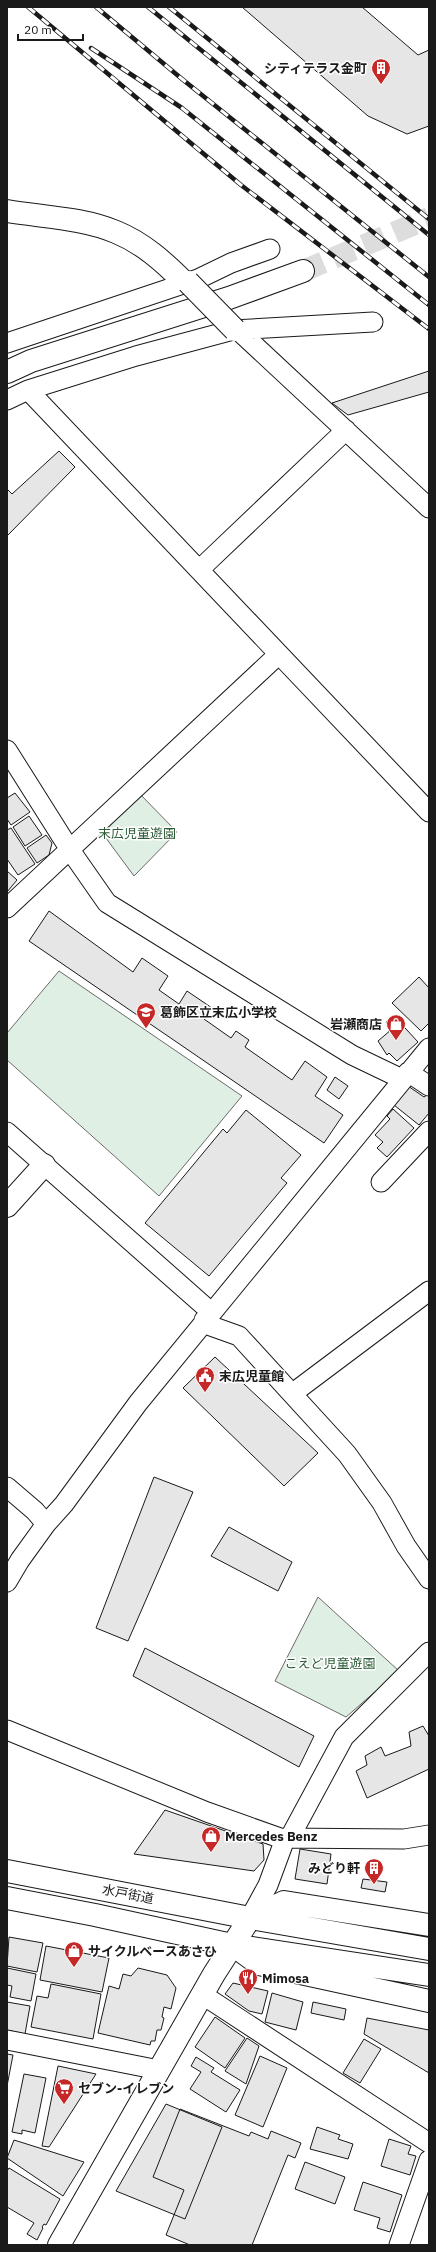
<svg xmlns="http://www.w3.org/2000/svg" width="436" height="2252" font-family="'IBM Plex Sans','Noto Sans JP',sans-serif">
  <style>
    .park { fill: #e0efe3; stroke: #6a6a6a }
    .building { fill: #e6e6e6; stroke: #1a1a1a }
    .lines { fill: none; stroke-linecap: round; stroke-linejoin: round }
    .secondary-tunnel { stroke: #ddd; stroke-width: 22; stroke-dasharray: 22 11; stroke-linecap: butt }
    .street-casing { stroke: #1a1a1a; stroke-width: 21 }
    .secondary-casing { stroke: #1a1a1a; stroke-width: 24 }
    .highway-casing { stroke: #1a1a1a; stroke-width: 24 }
    .street { stroke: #fff; stroke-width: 19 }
    .secondary { stroke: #fff; stroke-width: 22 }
    .highway { stroke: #fff; stroke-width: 22 }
    .rail-casing { stroke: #1a1a1a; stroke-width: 4.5 }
    .rail { stroke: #fff; stroke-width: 3; stroke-dasharray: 9; stroke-linecap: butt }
    .secondary-bridge-casing { stroke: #1a1a1a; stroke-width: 24; stroke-linecap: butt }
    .secondary-bridge { stroke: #fff; stroke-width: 22 }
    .labels { text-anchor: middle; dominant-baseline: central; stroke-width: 3; stroke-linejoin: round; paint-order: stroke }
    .poi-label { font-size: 13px; font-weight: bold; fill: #1a1a1a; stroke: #fff; text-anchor: start }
    .park-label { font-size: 13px; fill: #2b5a34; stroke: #fff }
    .street-label { font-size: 13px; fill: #1a1a1a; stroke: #fff }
  </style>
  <rect width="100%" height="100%" fill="#fff"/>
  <path class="park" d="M 138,792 L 177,832 L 134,876 L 100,830 Z
    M 59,971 L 242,1096 L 159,1196 L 7,1060 L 7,1033 Z
    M 318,1597 L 399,1671 L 346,1717 L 275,1681 Z"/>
  <path class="building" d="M 242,7 L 362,7 L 418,55 L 429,50 L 429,126 L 407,134 L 368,116 Z
    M 429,371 L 429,392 L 348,415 L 332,403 Z
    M 59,451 L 75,467 L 7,536 L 7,489 L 12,494 Z
    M 15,793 L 30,812 L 11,825 L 7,819 L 7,798 Z
    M 29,816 L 42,835 L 25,846 L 13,827 Z
    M 11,828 L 35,864 L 18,875 L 7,859 L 7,830 Z
    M 46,835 L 52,843 L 49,855 L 37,863 L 27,848 Z
    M 7,871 L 17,880 L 7,892 Z
    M 49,911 L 133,972 L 142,958 L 168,976 L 159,990 L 179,1004 L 187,991 L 212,1008 L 204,1019 L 231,1038 L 236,1031 L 249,1040 L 245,1047 L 292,1080 L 305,1061 L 327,1077 L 315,1096 L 343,1115 L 324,1143 L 29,941 Z
    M 419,977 L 429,988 L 429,1023 L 421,1031 L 392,1003 Z
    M 394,1016 L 418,1042 L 397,1061 L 389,1053 L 387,1055 L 378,1041 L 392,1029 L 386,1022 Z
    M 335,1077 L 348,1086 L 339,1099 L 327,1090 Z
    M 408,1086 L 424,1097 L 427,1095 L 429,1096 L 429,1113 L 419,1125 L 394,1105 Z
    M 393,1109 L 414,1128 L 387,1157 L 377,1148 L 383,1142 L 375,1135 L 390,1119 L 387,1116 Z
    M 246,1110 L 301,1155 L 281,1178 L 287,1183 L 209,1276 L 145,1223 L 223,1129 L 227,1133 Z
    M 215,1357 L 318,1453 L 284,1486 L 183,1388 Z
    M 154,1477 L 193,1492 L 128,1641 L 96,1628 Z
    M 229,1527 L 292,1562 L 278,1591 L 211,1556 Z
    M 145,1648 L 314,1736 L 299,1767 L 133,1676 Z
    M 423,1726 L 429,1736 L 429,1769 L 367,1798 L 356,1771 L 367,1765 L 365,1756 L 381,1747 L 385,1756 L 411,1746 L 409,1732 Z
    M 165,1810 L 263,1844 L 264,1860 L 254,1871 L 134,1854 Z
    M 300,1849 L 331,1854 L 327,1884 L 295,1879 Z
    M 363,1879 L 387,1882 L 385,1892 L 361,1888 Z
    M 9,1937 L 43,1943 L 37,1972 L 7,1966 Z
    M 46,1946 L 109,1958 L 102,1992 L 40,1980 Z
    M 7,1968 L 36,1974 L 31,2001 L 10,1997 L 12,1986 L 7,1985 Z
    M 138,1968 L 167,1975 L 176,1988 L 171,2009 L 164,2007 L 162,2017 L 164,2018 L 161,2030 L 157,2030 L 155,2041 L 151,2041 L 150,2045 L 98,2033 L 109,1986 L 119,1989 L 123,1974 L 131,1976 Z
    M 233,1983 L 268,1991 L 262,2014 L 249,2011 L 225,1994 Z
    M 51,1984 L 101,1994 L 93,2039 L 31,2027 L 37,1996 L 48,1998 Z
    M 272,1993 L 303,2002 L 296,2030 L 265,2022 Z
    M 7,2002 L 30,2006 L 25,2034 L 7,2030 Z
    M 313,2002 L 346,2009 L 344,2020 L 311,2013 Z
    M 215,2017 L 245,2038 L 225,2068 L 195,2047 Z
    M 367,2018 L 429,2030 L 429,2073 L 364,2034 Z
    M 247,2038 L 259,2046 L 246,2084 L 225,2071 Z
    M 364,2039 L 381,2049 L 360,2083 L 343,2073 Z
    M 7,2054 L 13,2055 L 7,2086 Z
    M 260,2056 L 287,2068 L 263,2127 L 235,2115 Z
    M 196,2057 L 214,2068 L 211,2072 L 240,2090 L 226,2112 L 190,2089 L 201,2072 L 191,2066 Z
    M 58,2066 L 96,2074 L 49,2147 L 42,2146 Z
    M 24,2074 L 46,2078 L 35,2133 L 22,2130 L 22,2134 L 12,2132 Z
    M 166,2104 L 222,2127 L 185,2219 L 116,2191 Z
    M 180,2109 L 249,2136 L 251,2132 L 268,2139 L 271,2131 L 301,2143 L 295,2158 L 288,2155 L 252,2245 L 190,2245 L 166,2235 L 184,2190 L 153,2177 Z
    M 317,2127 L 340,2135 L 338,2139 L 353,2144 L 348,2159 L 310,2149 Z
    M 389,2139 L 411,2146 L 408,2154 L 416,2156 L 410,2175 L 381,2166 Z
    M 14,2140 L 84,2162 L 63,2196 L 7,2158 Z
    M 305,2162 L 345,2177 L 335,2204 L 295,2189 Z
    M 9,2168 L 60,2199 L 46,2225 L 44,2224 L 42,2227 L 43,2228 L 37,2240 L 27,2234 L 34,2223 L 7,2207 L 7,2171 Z
    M 363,2182 L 402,2195 L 390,2232 L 377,2228 L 380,2218 L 354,2210 Z"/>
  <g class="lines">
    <path class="secondary-tunnel" d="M 303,271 L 429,218"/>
    <defs>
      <path id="street" d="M 238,330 L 429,508
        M 7,343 L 198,279 L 231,263 L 270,249
        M 28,390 L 429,812
        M 7,400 L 28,390 L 136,356 L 233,330 L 373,322
        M 199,570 L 346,430
        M 7,750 L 70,850 L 107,903 L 352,1055 L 402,1079
        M 7,908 L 279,654
        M 408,1072 L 429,1086
        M 7,1132 L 211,1312
        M 381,1182 L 429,1131
        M 204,1320 L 211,1326 L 239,1336 L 347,1454 L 382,1503 L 406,1546 L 429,1579
        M 293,1393 L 429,1291
        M 7,1487 L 35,1511 L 46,1524
        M 7,1582 L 20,1560 L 46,1524 L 64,1504 L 138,1403 L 429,1048
        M 7,1730 L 207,1812 L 280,1838 L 404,1839 L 429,1835
        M 289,1839 L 344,1737 L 429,1652
        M 250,1918 L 268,1885 L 285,1839
        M 203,1995 L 429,2143
        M 7,2040 L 159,2070
        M 399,2245 L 429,2160"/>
      <path id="secondary" d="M 7,211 C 43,217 83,218 116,232 C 143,243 164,262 185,283
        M 7,372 L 31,361 L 229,298 L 303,271
        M 7,1206 L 44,1165
        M 59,2245 L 214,1974 L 250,1918"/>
      <path id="highway" d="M 7,1871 L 250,1918 L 429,1949
        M 7,1898 L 95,1915 L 232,1945 L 429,1975
        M 250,1918 L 284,1902 L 429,1925
        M 237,1948 L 259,1964 L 429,2001"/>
    </defs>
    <use href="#street" class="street-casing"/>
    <use href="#secondary" class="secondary-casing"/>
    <use href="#highway" class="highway-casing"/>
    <use href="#street" class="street"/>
    <use href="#secondary" class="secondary"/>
    <use href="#highway" class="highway"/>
    <defs>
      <path id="rail" d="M 28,7 L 241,185 L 429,329
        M 96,7 L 182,79 L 429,277
        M 148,7 L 429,235
        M 169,7 L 429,219
        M 91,48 L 182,108 L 429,305"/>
    </defs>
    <use href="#rail" class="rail-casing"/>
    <use href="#rail" class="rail"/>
    <defs>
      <path id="secondary-bridge" d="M 188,282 L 235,330"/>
    </defs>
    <use href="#secondary-bridge" class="secondary-bridge-casing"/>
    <use href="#secondary-bridge" class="secondary-bridge"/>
  </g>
  <defs>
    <symbol id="building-pin" viewBox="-11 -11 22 30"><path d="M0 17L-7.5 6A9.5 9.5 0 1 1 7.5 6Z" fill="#c62828" stroke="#fff"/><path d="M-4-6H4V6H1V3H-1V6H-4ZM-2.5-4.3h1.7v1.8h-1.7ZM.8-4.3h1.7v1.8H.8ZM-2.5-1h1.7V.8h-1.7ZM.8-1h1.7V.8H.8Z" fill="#fff"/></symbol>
    <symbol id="school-pin" viewBox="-11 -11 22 30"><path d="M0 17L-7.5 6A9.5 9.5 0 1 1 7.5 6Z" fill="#c62828" stroke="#fff"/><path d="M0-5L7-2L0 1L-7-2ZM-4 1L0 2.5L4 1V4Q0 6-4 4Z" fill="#fff"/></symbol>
    <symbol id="shop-pin" viewBox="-11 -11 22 30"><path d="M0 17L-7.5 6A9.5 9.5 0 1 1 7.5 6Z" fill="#c62828" stroke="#fff"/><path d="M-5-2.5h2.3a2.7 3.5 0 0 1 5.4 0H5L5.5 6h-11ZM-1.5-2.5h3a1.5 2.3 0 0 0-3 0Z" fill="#fff"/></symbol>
    <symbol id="civic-pin" viewBox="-11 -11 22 30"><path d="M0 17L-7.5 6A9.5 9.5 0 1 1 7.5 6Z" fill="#c62828" stroke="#fff"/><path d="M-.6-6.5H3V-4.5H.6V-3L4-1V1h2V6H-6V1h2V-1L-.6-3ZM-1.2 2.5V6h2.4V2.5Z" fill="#fff"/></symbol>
    <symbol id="restaurant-pin" viewBox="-11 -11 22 30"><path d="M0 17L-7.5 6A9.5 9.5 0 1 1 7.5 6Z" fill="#c62828" stroke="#fff"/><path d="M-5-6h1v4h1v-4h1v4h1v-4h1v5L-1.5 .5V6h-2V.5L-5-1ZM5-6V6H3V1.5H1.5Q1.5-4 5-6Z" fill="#fff"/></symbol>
    <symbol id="supermarket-pin" viewBox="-11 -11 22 30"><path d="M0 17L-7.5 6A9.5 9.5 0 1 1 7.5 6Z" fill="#c62828" stroke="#fff"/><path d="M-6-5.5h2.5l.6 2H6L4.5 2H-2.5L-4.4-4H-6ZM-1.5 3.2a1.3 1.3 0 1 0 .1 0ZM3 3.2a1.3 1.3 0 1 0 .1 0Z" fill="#fff"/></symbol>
  </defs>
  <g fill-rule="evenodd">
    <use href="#building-pin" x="370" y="57" width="22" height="30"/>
    <use href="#school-pin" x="135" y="1001" width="22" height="30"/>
    <use href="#shop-pin" x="385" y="1013" width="22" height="30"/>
    <use href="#civic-pin" x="194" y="1365" width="22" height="30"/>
    <use href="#shop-pin" x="200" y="1825" width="22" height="30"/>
    <use href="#building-pin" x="363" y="1857" width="22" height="30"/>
    <use href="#shop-pin" x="63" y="1940" width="22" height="30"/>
    <use href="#restaurant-pin" x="237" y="1967" width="22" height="30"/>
    <use href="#supermarket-pin" x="53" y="2077" width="22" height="30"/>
  </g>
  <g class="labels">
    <g class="poi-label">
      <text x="367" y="68" text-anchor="end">シティテラス金町</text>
      <text x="160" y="1012">葛飾区立末広小学校</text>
      <text x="382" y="1024" text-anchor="end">岩瀬商店</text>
      <text x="219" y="1376">末広児童館</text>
      <text x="225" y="1836">Mercedes Benz</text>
      <text x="360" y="1868" text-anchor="end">みどり軒</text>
      <text x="88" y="1951">サイクルベースあさひ</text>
      <text x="262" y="1978">Mimosa</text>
      <text x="78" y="2088">セブン-イレブン</text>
    </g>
    <g class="park-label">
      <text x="137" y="833">末広児童遊園</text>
      <text x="330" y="1663">こえど児童遊園</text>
    </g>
    <g class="street-label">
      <text transform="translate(128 1894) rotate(11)">水戸街道</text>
    </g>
  </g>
  <rect width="436" height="2252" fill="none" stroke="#1a1a1a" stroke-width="16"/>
  <path d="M18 34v6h65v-6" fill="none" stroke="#1a1a1a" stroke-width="2"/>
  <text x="24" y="34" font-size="12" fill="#1a1a1a" stroke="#ffffff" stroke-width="3" paint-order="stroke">20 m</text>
</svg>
